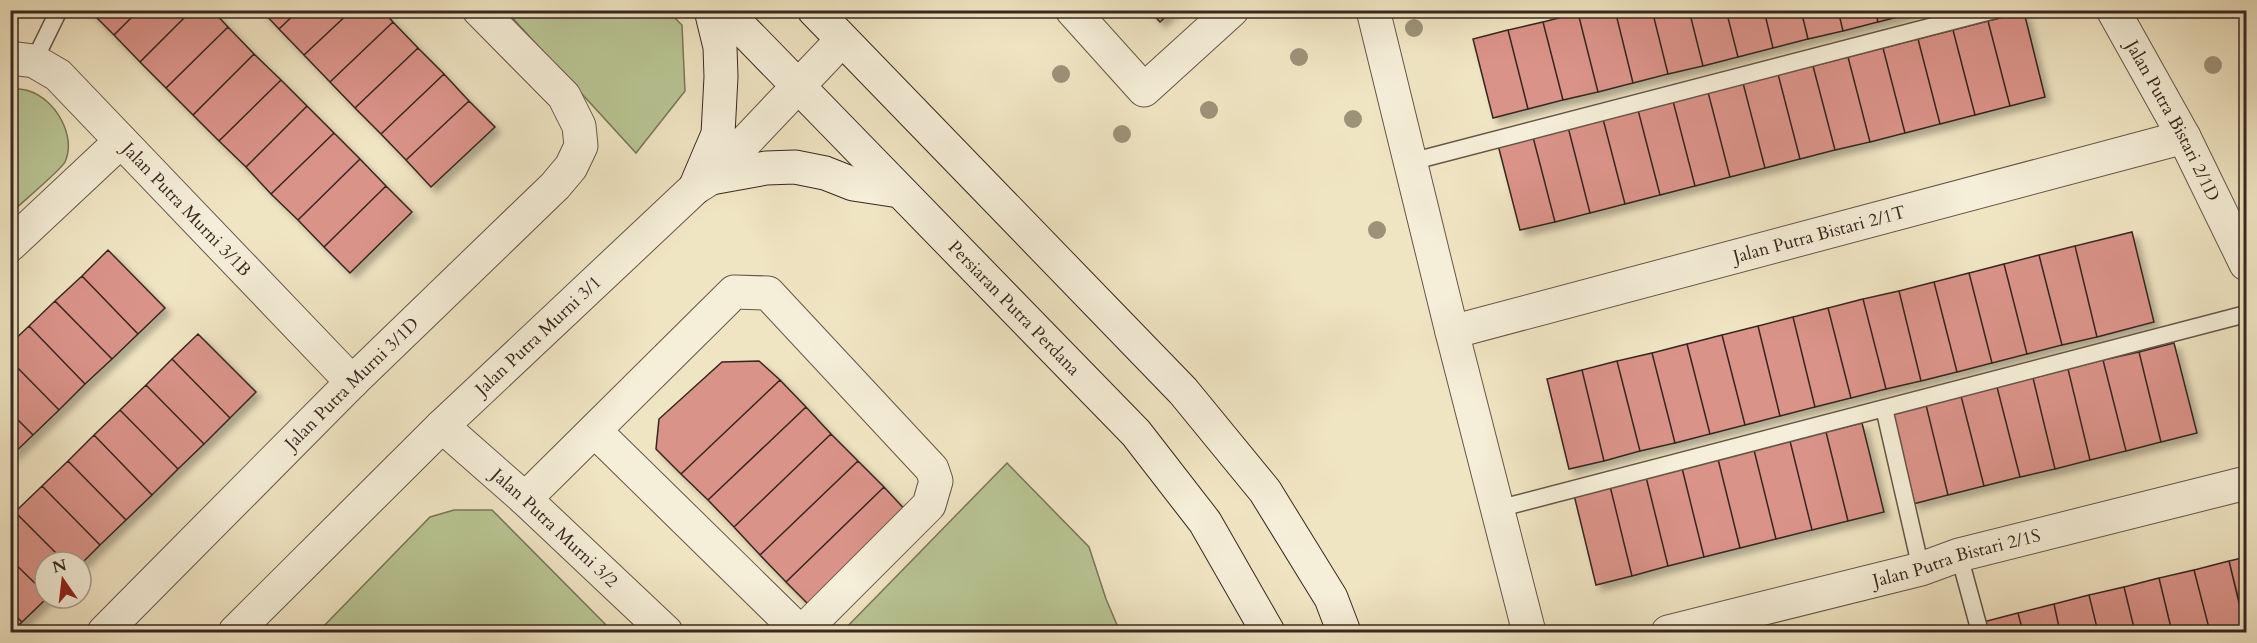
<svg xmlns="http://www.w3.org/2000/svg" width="2257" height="643" font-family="Cardo,serif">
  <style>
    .green { fill: #b9c594; stroke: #78765a; stroke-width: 1.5 }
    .building { fill: #da9389; stroke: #382720; stroke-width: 1.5; filter: url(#shadow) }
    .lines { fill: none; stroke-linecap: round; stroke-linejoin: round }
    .service-casing { stroke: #665649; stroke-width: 19 }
    .minor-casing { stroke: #665649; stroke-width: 35 }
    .tertiary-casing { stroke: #665649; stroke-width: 35 }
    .secondary-casing { stroke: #382720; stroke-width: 35 }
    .service { stroke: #f5eed8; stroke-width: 16 }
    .minor { stroke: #f5eed8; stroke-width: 33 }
    .tertiary { stroke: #f5eed8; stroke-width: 33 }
    .secondary { stroke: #f5eed8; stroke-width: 33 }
    .tree { fill: #9c9279 }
    .labels { text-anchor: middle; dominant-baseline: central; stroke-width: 4.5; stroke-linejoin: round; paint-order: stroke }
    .street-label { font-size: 18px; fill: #382720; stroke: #f5eed8 }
  </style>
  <defs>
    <filter id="shadow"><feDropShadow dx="5.5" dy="5.5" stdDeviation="3" flood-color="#0004"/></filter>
  </defs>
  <rect width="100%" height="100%" fill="#f0e5c3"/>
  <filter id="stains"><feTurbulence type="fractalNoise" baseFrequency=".00333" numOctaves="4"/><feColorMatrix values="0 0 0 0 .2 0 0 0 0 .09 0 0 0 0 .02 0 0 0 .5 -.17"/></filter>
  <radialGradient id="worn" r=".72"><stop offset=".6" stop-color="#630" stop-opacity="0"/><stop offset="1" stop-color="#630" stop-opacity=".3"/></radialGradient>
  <path class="green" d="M 506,11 L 668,11 L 682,25 L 685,91 L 636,153 Z
    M 11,88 C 16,89 23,89 29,91 C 55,99 77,136 65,162 C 61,170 20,204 11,213 Z
    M 1007,463 L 1089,547 L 1106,599 L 1120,632 L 842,632 Z
    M 454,510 L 492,510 L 613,632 L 318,632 L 430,517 Z"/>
  <path class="building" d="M 89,10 L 139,10 L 114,35 Z
    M 139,10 L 192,10 L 140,62 L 114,35 Z
    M 192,10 L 212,10 L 228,27 L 166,88 L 140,62 Z
    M 261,10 L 299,10 L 279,29 Z
    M 299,10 L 352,10 L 304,55 L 279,29 Z
    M 352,10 L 382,10 L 393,22 L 330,82 L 304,55 Z
    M 1149,10 L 1173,10 L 1160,22 Z
    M 1587,10 L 1615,10 L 1633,83 L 1598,92 L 1578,13 Z
    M 1615,10 L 1652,10 L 1668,74 L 1633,83 Z
    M 1652,10 L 1689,10 L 1703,66 L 1668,74 Z
    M 1689,10 L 1726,10 L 1738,57 L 1703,66 Z
    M 1726,10 L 1764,10 L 1773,48 L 1738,57 Z
    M 1764,10 L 1801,10 L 1808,39 L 1773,48 Z
    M 1801,10 L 1838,10 L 1843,31 L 1808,39 Z
    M 1838,10 L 1875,10 L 1878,22 L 1843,31 Z
    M 1875,10 L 1912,10 L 1913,13 L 1878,22 Z
    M 2024,12 L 2045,97 L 2010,106 L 1988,21 Z
    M 1578,13 L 1598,92 L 1563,100 L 1543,22 Z
    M 1988,21 L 2010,106 L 1975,115 L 1953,30 Z
    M 393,22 L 418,48 L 355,108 L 330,82 Z
    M 1543,22 L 1563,100 L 1528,109 L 1508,30 Z
    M 228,27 L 254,54 L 193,115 L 166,88 Z
    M 1508,30 L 1528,109 L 1493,118 L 1473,39 Z
    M 1953,30 L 1975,115 L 1940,124 L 1918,39 Z
    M 1918,39 L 1940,124 L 1905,133 L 1883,48 Z
    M 418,48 L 444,74 L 381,134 L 355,108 Z
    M 1883,48 L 1905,133 L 1870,142 L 1848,57 Z
    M 254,54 L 281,80 L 219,141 L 193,115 Z
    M 1848,57 L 1870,142 L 1835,150 L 1813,66 Z
    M 1813,66 L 1835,150 L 1800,159 L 1778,74 Z
    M 444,74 L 469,101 L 406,160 L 381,134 Z
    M 1778,74 L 1800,159 L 1765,168 L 1743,83 Z
    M 281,80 L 307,106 L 246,167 L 219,141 Z
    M 1743,83 L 1765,168 L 1730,177 L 1708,92 Z
    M 1708,92 L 1730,177 L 1695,186 L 1673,101 Z
    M 469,101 L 495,127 L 431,187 L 406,160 Z
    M 1673,101 L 1695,186 L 1660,195 L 1638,110 Z
    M 307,106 L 334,133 L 271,194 L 246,167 Z
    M 1638,110 L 1660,195 L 1625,204 L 1603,119 Z
    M 1603,119 L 1625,204 L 1590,213 L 1568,127 Z
    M 1568,127 L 1590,213 L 1555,222 L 1533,137 Z
    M 334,133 L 360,159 L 298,220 L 271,194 Z
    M 1533,137 L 1555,222 L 1520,230 L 1498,145 Z
    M 360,159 L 386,186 L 324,247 L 298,220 Z
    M 386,186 L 412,212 L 350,273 L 324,247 Z
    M 2132,232 L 2154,322 L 2097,337 L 2075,246 Z
    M 2075,246 L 2097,337 L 2062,345 L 2039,255 Z
    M 108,250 L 165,308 L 138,334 L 82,276 Z
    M 2039,255 L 2062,345 L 2027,354 L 2004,264 Z
    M 2004,264 L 2027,354 L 1992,363 L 1969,273 Z
    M 1969,273 L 1992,363 L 1957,372 L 1934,282 Z
    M 82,276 L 138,334 L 112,359 L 55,301 Z
    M 1934,282 L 1957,372 L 1921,381 L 1899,291 Z
    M 1899,291 L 1921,381 L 1886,389 L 1863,299 Z
    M 1863,299 L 1886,389 L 1851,398 L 1828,308 Z
    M 55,301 L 112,359 L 85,384 L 29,326 Z
    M 1828,308 L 1851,398 L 1815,407 L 1793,317 Z
    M 1793,317 L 1815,407 L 1780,416 L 1758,326 Z
    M 29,326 L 85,384 L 59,410 L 10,360 L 10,344 Z
    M 1758,326 L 1780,416 L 1745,425 L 1722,335 Z
    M 198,334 L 256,392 L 230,418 L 172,359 Z
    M 1722,335 L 1745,425 L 1710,434 L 1687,344 Z
    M 2174,343 L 2197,433 L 2161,442 L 2139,352 Z
    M 1687,344 L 1710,434 L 1675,443 L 1652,353 Z
    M 2139,352 L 2161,442 L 2126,451 L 2103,360 Z
    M 1652,353 L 1675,443 L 1640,451 L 1617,361 Z
    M 172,359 L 230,418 L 204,444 L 146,385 Z
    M 10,360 L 59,410 L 33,435 L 10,412 Z
    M 2103,360 L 2126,451 L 2090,460 L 2068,369 Z
    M 759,361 L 780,380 L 681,474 L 656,449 L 659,419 L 722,362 Z
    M 1617,361 L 1640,451 L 1604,461 L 1582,370 Z
    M 2068,369 L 2090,460 L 2055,469 L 2033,378 Z
    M 1582,370 L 1604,461 L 1569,469 L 1547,379 Z
    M 2033,378 L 2055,469 L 2020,477 L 1997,387 Z
    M 780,380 L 806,407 L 708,500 L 681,474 Z
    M 146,385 L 204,444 L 178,469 L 120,410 Z
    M 1997,387 L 2020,477 L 1984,486 L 1961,396 Z
    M 1961,396 L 1984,486 L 1948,495 L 1926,405 Z
    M 1926,405 L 1948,495 L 1913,504 L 1890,414 Z
    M 806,407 L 831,434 L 734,527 L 708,500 Z
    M 120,410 L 178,469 L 152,495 L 94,435 Z
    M 10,412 L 33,435 L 10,457 Z
    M 1862,423 L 1884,512 L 1848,521 L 1826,432 Z
    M 1826,432 L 1848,521 L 1812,530 L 1790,441 Z
    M 831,434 L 858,461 L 760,555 L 734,527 Z
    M 94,435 L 152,495 L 126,520 L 68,461 Z
    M 1790,441 L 1812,530 L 1776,539 L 1754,450 Z
    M 1754,450 L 1776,539 L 1740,548 L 1718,459 Z
    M 1718,459 L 1740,548 L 1704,557 L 1682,468 Z
    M 68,461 L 126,520 L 100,545 L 42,486 Z
    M 858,461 L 884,487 L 786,582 L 760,555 Z
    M 1682,468 L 1704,557 L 1668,566 L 1646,477 Z
    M 1646,477 L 1668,566 L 1632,576 L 1610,486 Z
    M 42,486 L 100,545 L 81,564 L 81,562 L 65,562 L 15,512 Z
    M 1610,486 L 1632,576 L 1596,585 L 1574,495 Z
    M 884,487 L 910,515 L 812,608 L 786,582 Z
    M 15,512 L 65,562 L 45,562 L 45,593 L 10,559 L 10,517 Z
    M 2246,557 L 2246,630 L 2229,561 Z
    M 10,559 L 45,593 L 47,598 L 22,622 L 10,611 Z
    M 2229,561 L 2246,632 L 2210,632 L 2194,570 Z
    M 2194,570 L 2210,632 L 2172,632 L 2159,578 Z
    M 2159,578 L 2172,632 L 2135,632 L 2124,587 Z
    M 2124,587 L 2135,632 L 2098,632 L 2089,595 Z
    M 2089,595 L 2098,632 L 2060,632 L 2054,604 Z
    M 2054,604 L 2060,632 L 2023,632 L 2018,613 Z
    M 10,611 L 22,622 L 11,632 L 10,632 Z
    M 2018,613 L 2023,632 L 1986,632 L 1983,622 Z"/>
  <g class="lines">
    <defs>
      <path id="service" d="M 34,61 L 59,10
        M 1410,162 L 1995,10
        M 1884,408 L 1921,569
        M 1497,509 L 2246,314
        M 1959,555 L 1980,632"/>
      <g id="minor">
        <path d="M 1072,10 L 1144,90 L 1232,10"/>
        <path d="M 1373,10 L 1452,332 L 1529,632"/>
        <path id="s1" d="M 2113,10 L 2184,137 L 2246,264"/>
        <path id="s2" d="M 10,58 L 34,61 L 58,75 L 352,382"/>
        <path d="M 10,245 L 121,141"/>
        <path id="s3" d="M 1452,332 L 2184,137"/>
        <path id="s4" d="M 442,426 L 525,499 L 666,632"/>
        <path d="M 595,431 L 800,632"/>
        <path d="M 525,499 L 734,292 L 768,293 L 932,469 L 936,481 L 929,505 L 802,632"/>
        <path id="s5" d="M 104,632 L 352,382 L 555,186 L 571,167 L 581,146 L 579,126 L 564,96 L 479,10"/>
        <path id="s6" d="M 1668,632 L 1921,569 L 1959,555 L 2246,483"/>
      </g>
      <g id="tertiary">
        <path id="s7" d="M 235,632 L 442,426 L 695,188 L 711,178 L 842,40"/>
      </g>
      <g id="secondary">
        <path id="s8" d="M 724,10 L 1136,433 L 1205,522 L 1268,632"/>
        <path d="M 814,10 L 1183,391 L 1265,491 L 1331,598 L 1344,632"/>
        <path d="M 711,178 L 766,168 L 795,167 L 825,173 L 853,184 L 899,191"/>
        <path d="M 695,188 L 718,134 L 721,77 L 720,47 L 711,10"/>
      </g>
    </defs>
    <use href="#service" class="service-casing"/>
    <use href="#minor" class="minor-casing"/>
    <use href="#tertiary" class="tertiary-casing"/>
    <use href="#secondary" class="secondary-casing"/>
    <use href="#service" class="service"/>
    <use href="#minor" class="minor"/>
    <use href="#tertiary" class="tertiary"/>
    <use href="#secondary" class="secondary"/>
  </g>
  <g class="tree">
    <circle cx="1414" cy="28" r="9"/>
    <circle cx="1299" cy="57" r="9"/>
    <circle cx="2213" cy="65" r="9"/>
    <circle cx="1061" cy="74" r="9"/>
    <circle cx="1209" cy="110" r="9"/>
    <circle cx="1353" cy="119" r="9"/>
    <circle cx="1122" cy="134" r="9"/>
    <circle cx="1377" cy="230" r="9"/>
  </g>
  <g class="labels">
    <g class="street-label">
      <text stroke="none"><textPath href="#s1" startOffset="126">Jalan Putra Bistari 2/1D</textPath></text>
      <text stroke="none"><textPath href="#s2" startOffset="238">Jalan Putra Murni 3/1B</textPath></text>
      <text stroke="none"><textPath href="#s3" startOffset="380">Jalan Putra Bistari 2/1T</textPath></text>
      <text stroke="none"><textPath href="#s8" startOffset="416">Persiaran Putra Perdana</textPath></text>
      <text stroke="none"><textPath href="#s7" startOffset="424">Jalan Putra Murni 3/1</textPath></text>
      <text stroke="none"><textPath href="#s5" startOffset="351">Jalan Putra Murni 3/1D</textPath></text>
      <text stroke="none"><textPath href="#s4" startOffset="152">Jalan Putra Murni 3/2</textPath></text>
      <text stroke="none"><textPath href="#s6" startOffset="298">Jalan Putra Bistari 2/1S</textPath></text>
    </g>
  </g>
  <rect width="2257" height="643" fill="none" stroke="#f0e5c3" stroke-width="36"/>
  <rect x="12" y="12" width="2233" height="619" fill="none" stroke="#382720" stroke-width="3"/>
  <rect x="18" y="18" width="2221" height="607" fill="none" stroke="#382720" stroke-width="1.5"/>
  <g transform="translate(63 580) rotate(346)"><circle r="28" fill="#f5eed8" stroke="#a99e8e" stroke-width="1.5"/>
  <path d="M0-4.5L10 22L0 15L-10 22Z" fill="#8f2418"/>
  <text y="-9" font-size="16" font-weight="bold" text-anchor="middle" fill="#382720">N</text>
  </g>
  <rect width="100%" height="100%" filter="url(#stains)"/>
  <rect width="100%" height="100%" fill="url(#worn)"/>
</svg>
